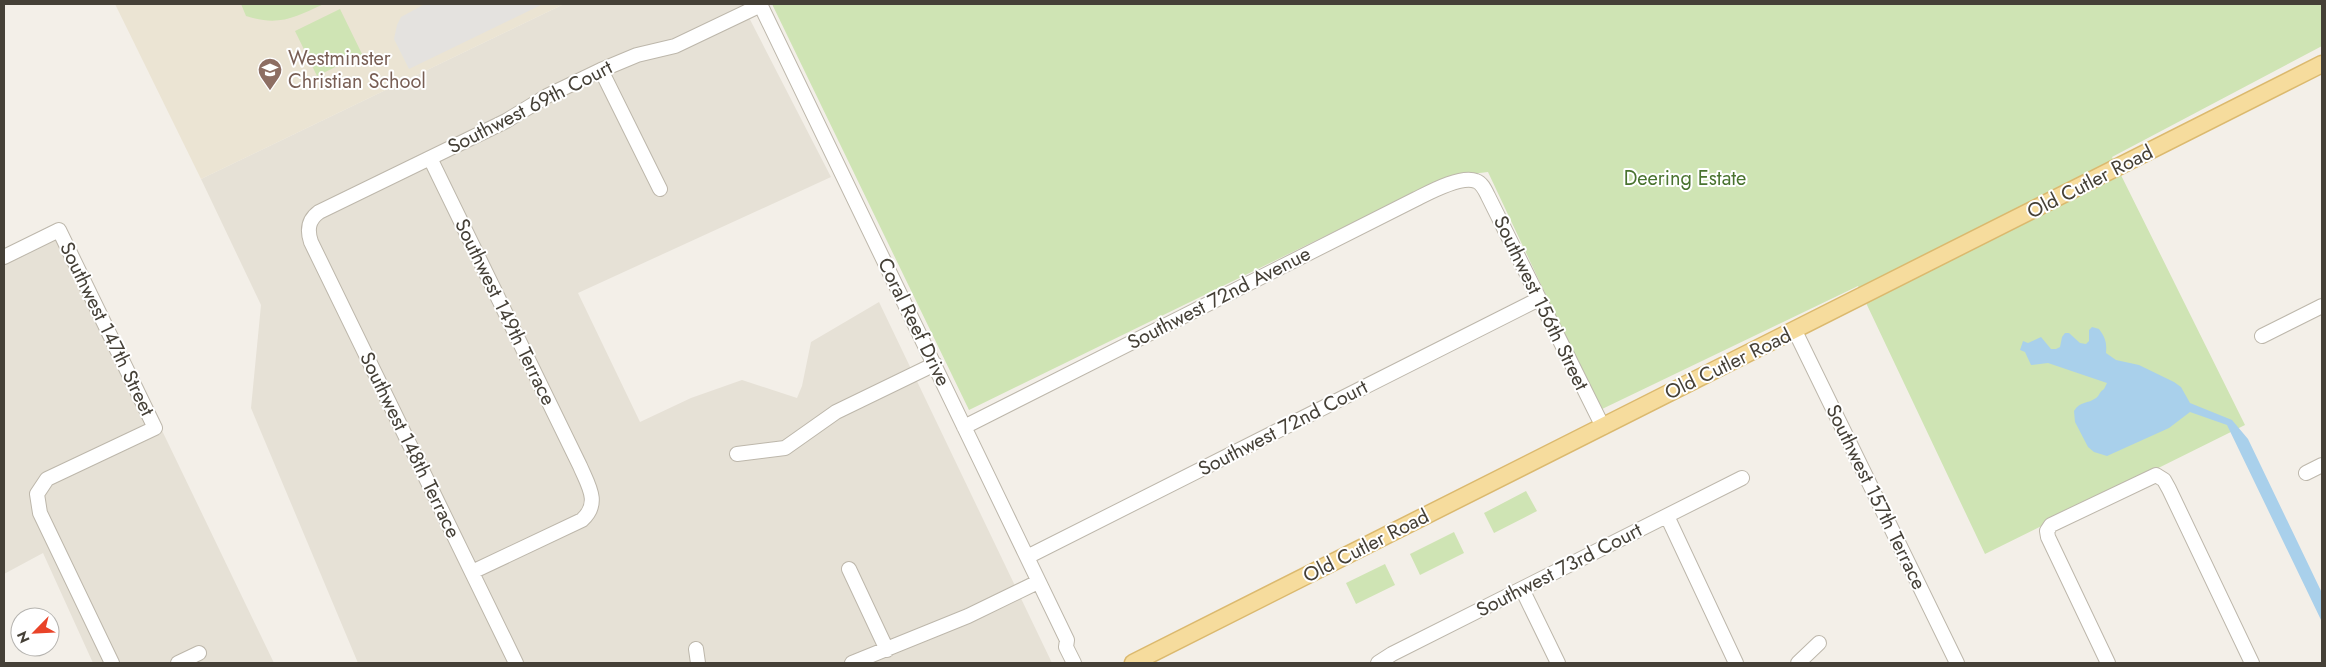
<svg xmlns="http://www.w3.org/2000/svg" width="2326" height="667" font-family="Jost,sans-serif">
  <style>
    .residential { fill: #e6e1d6 }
    .education { fill: #ebe4d3 }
    .green { fill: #cfe4b4 }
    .parking { fill: #e4e2df }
    .water { fill: #a9d0eb }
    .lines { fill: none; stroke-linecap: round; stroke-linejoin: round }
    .minor-casing { stroke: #bdb7ab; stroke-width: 16 }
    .major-casing { stroke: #dbb96e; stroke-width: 19 }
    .minor { stroke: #fff; stroke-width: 14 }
    .major { stroke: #f6dc9d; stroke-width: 16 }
    .labels { text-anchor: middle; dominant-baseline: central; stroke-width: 4; stroke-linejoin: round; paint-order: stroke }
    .education-label { font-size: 20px; fill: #785e54; stroke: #fff; text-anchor: start }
    .street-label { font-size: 20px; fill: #454037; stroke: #fff }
    .park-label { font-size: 20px; fill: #49732f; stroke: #fff }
  </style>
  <rect width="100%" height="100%" fill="#f3efe8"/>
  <path class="residential" d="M 564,4 L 742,4 L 831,177 L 578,293 L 640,422 L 691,398 L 742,380 L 797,398 L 802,386 L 811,342 L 879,302 L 1052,663 L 358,663 L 251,408 L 261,305 L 201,179 Z
    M 62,223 L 274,663 L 93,663 L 43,553 L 4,574 L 4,250 Z"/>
  <path class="education" d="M 115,4 L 564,4 L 201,179 Z"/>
  <path class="green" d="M 241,4 L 324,4 C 295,17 279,27 246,16 Z
    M 772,4 L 2322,4 L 2322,46 L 2112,157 L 2245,425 L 1985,554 L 1858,286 L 1600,410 L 1488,172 L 1446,177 L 969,410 Z
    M 340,9 L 362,54 L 317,76 L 295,31 Z
    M 1526,491 L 1537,511 L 1494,533 L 1484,513 Z
    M 1454,532 L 1464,553 L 1420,575 L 1410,554 Z
    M 1385,564 L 1395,585 L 1356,604 L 1346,583 Z"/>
  <path class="parking" d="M 425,4 L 543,4 L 409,69 L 394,39 L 397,25 L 401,17 Z"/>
  <path class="water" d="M 2092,327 L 2099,329 C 2105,337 2107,342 2106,353 L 2116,360 L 2139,365 L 2174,382 L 2181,387 L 2190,403 L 2232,420 L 2248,439 L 2322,593 L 2322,622 L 2227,425 L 2190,412 L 2169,428 L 2107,456 L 2094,452 L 2088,447 L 2075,422 L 2074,411 C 2080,401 2088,404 2096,398 C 2100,395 2099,392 2104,389 L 2107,383 L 2048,363 L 2031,365 L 2025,352 L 2020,350 L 2023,341 L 2028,343 L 2041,337 L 2051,349 L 2056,349 L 2060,347 L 2062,337 L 2065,333 L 2069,333 L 2080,343 L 2086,344 L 2089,341 L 2089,330 Z"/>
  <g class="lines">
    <defs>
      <path id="minor" d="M 760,4 L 1067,640 L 1066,647 L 1074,663
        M 601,70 L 660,189
        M 430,158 L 580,466 C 588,485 601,503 582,520 L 472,572
        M 4,257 L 59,230 L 155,428 L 47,479 L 37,494 L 40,513 L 112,663
        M 1795,331 L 1957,663
        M 2262,336 L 2322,306
        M 964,427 L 1416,199 C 1430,192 1461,175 1476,181 C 1482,183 1485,190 1488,196 L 1603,427
        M 737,454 L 785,448 L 836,412 L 935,364
        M 2306,473 L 2322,465
        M 1667,516 L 1736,663
        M 1027,557 L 1539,299
        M 849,569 L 887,650
        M 1522,589 L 1558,663
        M 696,649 L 698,663
        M 178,663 L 199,653
        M 516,663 L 311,242 C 307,230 308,220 319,212 L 506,121 L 547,96 L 601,70 L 637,55 L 675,46 L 761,5
        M 852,663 L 968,616 L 1038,582
        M 1378,663 L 1392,654 L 1742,478
        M 1798,663 L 1819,643
        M 2108,663 L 2048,537 L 2047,531 L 2051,525 L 2156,475 L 2164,480 L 2169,489 L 2252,663"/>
      <path id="major" d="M 1133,663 L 2322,64"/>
    </defs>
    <use href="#minor" class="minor-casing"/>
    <use href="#major" class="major-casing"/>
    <use href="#minor" class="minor"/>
    <use href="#major" class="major"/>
  </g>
  <defs>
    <symbol id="school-pin" viewBox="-11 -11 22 30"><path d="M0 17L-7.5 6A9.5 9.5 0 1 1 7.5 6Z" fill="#8d6e63" stroke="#fff"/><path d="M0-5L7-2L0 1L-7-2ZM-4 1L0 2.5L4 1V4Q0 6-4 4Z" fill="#fff"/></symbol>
  </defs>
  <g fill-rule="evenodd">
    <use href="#school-pin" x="256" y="56" width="28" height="38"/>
  </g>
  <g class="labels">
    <g class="education-label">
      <text x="288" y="58">Westminster<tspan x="288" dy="23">Christian School</tspan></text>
    </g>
    <g class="street-label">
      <text transform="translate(530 107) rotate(-27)">Southwest 69th Court</text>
      <text transform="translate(2090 182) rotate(-27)">Old Cutler Road</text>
      <text transform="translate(1219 298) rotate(-27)">Southwest 72nd Avenue</text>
      <text transform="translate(1541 303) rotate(64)">Southwest 156th Street</text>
      <text transform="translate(505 312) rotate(64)">Southwest 149th Terrace</text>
      <text transform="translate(914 322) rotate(64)">Coral Reef Drive</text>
      <text transform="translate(107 329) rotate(64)">Southwest 147th Street</text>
      <text transform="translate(1728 364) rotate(-26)">Old Cutler Road</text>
      <text transform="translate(1283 428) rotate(-27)">Southwest 72nd Court</text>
      <text transform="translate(410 445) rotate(64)">Southwest 148th Terrace</text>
      <text transform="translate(1876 497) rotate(64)">Southwest 157th Terrace</text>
      <text transform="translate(1366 546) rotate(-27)">Old Cutler Road</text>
      <text transform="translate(1559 570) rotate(-27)">Southwest 73rd Court</text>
    </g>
    <g class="park-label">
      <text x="1685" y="178">Deering Estate</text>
    </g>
  </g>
  <rect width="2326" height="667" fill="none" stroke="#454037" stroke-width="10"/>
  <g transform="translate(35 632) rotate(246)"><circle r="24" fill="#ffffff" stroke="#b5b3af"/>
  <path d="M0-4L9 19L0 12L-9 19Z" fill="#e94328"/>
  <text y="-8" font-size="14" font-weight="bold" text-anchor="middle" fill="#454037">N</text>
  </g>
</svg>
